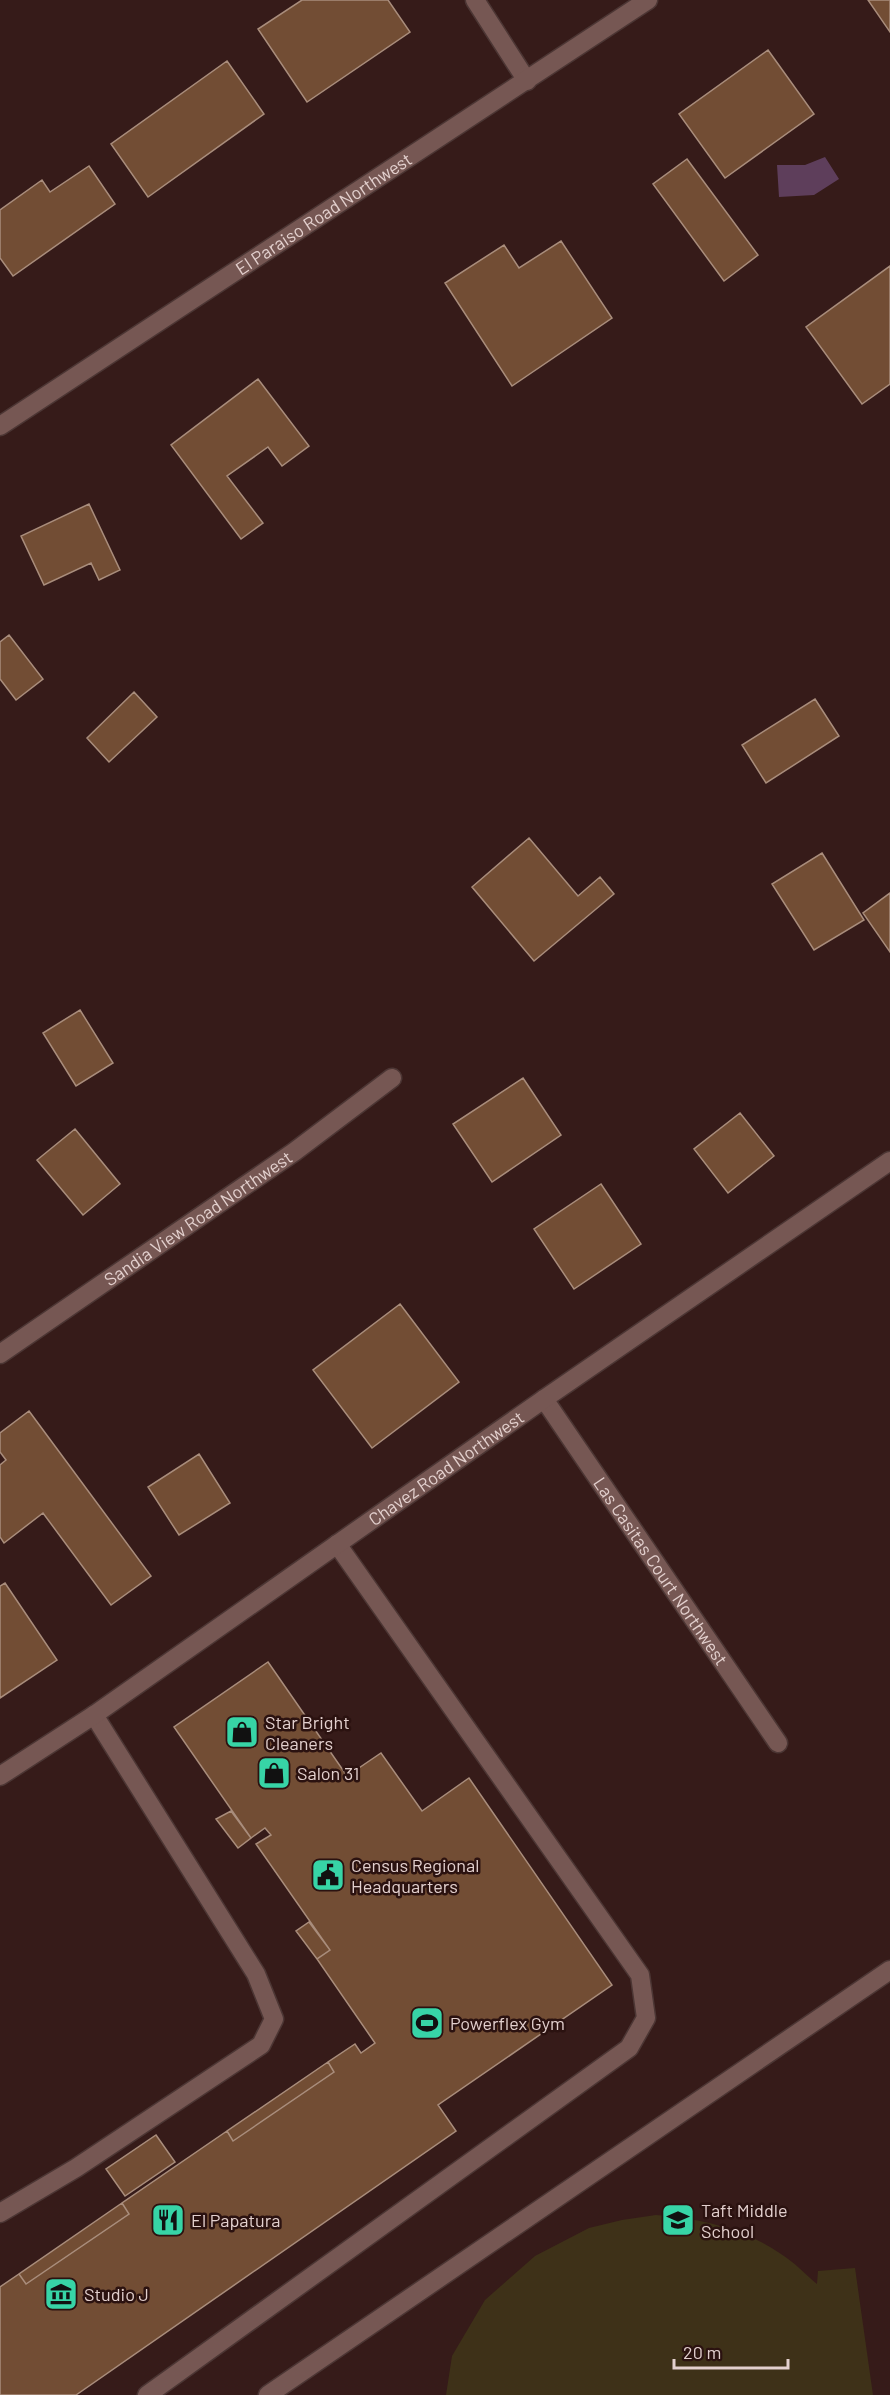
<svg xmlns="http://www.w3.org/2000/svg" width="890" height="2395" font-family="Barlow,sans-serif">
  <style>
    .green { fill: #3e3118 }
    .water { fill: #5e3e5b }
    .building { fill: #724d34; stroke: #a98d7c; stroke-width: 1.5 }
    .lines { fill: none; stroke-linecap: round; stroke-linejoin: round }
    .lane-casing { stroke: #4c3634; stroke-width: 21 }
    .street-casing { stroke: #4c3634; stroke-width: 21 }
    .secondary-casing { stroke: #4c3634; stroke-width: 21 }
    .lane { stroke: #765753; stroke-width: 18 }
    .street { stroke: #765753; stroke-width: 18 }
    .secondary { stroke: #765753; stroke-width: 18 }
    .labels { text-anchor: middle; dominant-baseline: central; stroke-width: 5; stroke-linejoin: round; paint-order: stroke }
    .street-label { font-size: 18px; fill: #e3d0ce; stroke: #2b1210 }
    .poi-label { font-size: 18px; fill: #e3d0ce; stroke: #2b1210; text-anchor: start }
  </style>
  <rect width="100%" height="100%" fill="#361b19"/>
  <path class="green" d="M 656,2215 C 699,2218 745,2229 781,2254 C 794,2262 805,2274 817,2284 L 818,2271 L 855,2268 L 873,2395 L 446,2395 L 452,2356 L 485,2300 L 535,2256 L 589,2228 L 622,2220 Z"/>
  <path class="water" d="M 825,157 L 839,179 L 814,195 L 779,197 L 777,165 L 805,165 Z"/>
  <path class="building" d="M 302,0 L 388,0 L 410,32 L 307,102 L 258,29 Z
    M 868,0 L 890,0 L 890,32 Z
    M 768,50 L 814,114 L 725,178 L 679,114 Z
    M 227,61 L 264,114 L 148,197 L 111,144 Z
    M 687,159 L 758,255 L 724,281 L 653,184 Z
    M 89,166 L 115,204 L 13,276 L 0,258 L 0,210 L 42,180 L 50,192 Z
    M 561,241 L 612,318 L 512,386 L 445,283 L 504,245 L 519,268 Z
    M 890,266 L 890,384 L 862,404 L 806,327 Z
    M 258,379 L 309,446 L 282,466 L 268,447 L 227,476 L 263,523 L 241,539 L 171,445 Z
    M 89,504 L 120,570 L 99,580 L 91,563 L 44,585 L 21,536 Z
    M 9,635 L 43,679 L 16,700 L 0,679 L 0,642 Z
    M 134,692 L 157,717 L 109,762 L 87,738 Z
    M 815,699 L 839,736 L 766,783 L 742,745 Z
    M 529,838 L 578,896 L 600,877 L 614,894 L 534,961 L 472,887 Z
    M 822,853 L 864,920 L 814,950 L 772,884 Z
    M 890,893 L 890,952 L 863,913 Z
    M 80,1010 L 113,1063 L 76,1086 L 43,1033 Z
    M 523,1078 L 561,1135 L 492,1182 L 453,1124 Z
    M 740,1113 L 774,1156 L 728,1193 L 694,1149 Z
    M 75,1129 L 120,1184 L 83,1215 L 37,1160 Z
    M 601,1184 L 641,1244 L 574,1289 L 534,1229 Z
    M 400,1304 L 459,1382 L 372,1448 L 313,1370 Z
    M 29,1411 L 151,1576 L 111,1605 L 43,1513 L 4,1543 L 0,1537 L 0,1465 L 6,1460 L 0,1452 L 0,1433 Z
    M 199,1454 L 230,1503 L 179,1535 L 148,1487 Z
    M 5,1583 L 57,1660 L 0,1698 L 0,1586 Z
    M 268,1662 L 347,1776 L 381,1753 L 422,1811 L 469,1778 L 612,1985 L 438,2105 L 456,2131 L 76,2395 L 0,2395 L 0,2287 L 19,2274 L 26,2284 L 129,2214 L 122,2203 L 227,2131 L 233,2141 L 334,2072 L 328,2062 L 355,2044 L 361,2053 L 375,2043 L 317,1959 L 330,1950 L 256,1844 L 271,1835 L 265,1828 L 251,1838 L 174,1727 Z
    M 231,1811 L 251,1838 L 238,1848 L 216,1819 Z
    M 309,1922 L 330,1950 L 317,1959 L 296,1931 Z
    M 328,2062 L 334,2072 L 233,2141 L 227,2131 Z
    M 156,2135 L 175,2162 L 125,2196 L 106,2169 Z
    M 122,2203 L 129,2214 L 26,2284 L 19,2274 Z"/>
  <g class="lines">
    <defs>
      <path id="lane" d="M 0,2213 L 76,2168 L 261,2045 L 274,2019 L 256,1974 L 94,1715
        M 147,2395 L 629,2048 L 646,2018 L 640,1975 L 337,1544
        M 268,2395 L 890,1970"/>
      <g id="street">
        <path d="M 475,0 L 527,81"/>
        <path id="s1" d="M 0,426 L 648,0"/>
        <path id="s2" d="M 0,1354 L 294,1152 L 392,1078"/>
        <path id="s3" d="M 544,1399 L 778,1743"/>
      </g>
      <g id="secondary">
        <path id="s4" d="M 0,1776 L 94,1715 L 544,1399 L 890,1161"/>
      </g>
    </defs>
    <use href="#lane" class="lane-casing"/>
    <use href="#street" class="street-casing"/>
    <use href="#secondary" class="secondary-casing"/>
    <use href="#lane" class="lane"/>
    <use href="#street" class="street"/>
    <use href="#secondary" class="secondary"/>
  </g>
  <defs>
    <symbol id="shop-square" viewBox="-11 -11 22 22"><rect x="-9" y="-9" width="18" height="18" rx="4" fill="#37d4a6" stroke="#2b1210"/><path d="M-5-2.5h2.3a2.7 3.5 0 0 1 5.4 0H5L5.5 6h-11ZM-1.5-2.5h3a1.5 2.3 0 0 0-3 0Z" fill="#111"/></symbol>
    <symbol id="civic-square" viewBox="-11 -11 22 22"><rect x="-9" y="-9" width="18" height="18" rx="4" fill="#37d4a6" stroke="#2b1210"/><path d="M-.6-6.5H3V-4.5H.6V-3L4-1V1h2V6H-6V1h2V-1L-.6-3ZM-1.2 2.5V6h2.4V2.5Z" fill="#111"/></symbol>
    <symbol id="stadium-square" viewBox="-11 -11 22 22"><rect x="-9" y="-9" width="18" height="18" rx="4" fill="#37d4a6" stroke="#2b1210"/><path d="M0-5a6.5 5 0 1 0 0 10a6.5 5 0 1 0 0-10ZM-3.5-1.8h7v3.6h-7Z" fill="#111"/></symbol>
    <symbol id="restaurant-square" viewBox="-11 -11 22 22"><rect x="-9" y="-9" width="18" height="18" rx="4" fill="#37d4a6" stroke="#2b1210"/><path d="M-5-6h1v4h1v-4h1v4h1v-4h1v5L-1.5 .5V6h-2V.5L-5-1ZM5-6V6H3V1.5H1.5Q1.5-4 5-6Z" fill="#111"/></symbol>
    <symbol id="school-square" viewBox="-11 -11 22 22"><rect x="-9" y="-9" width="18" height="18" rx="4" fill="#37d4a6" stroke="#2b1210"/><path d="M0-5L7-2L0 1L-7-2ZM-4 1L0 2.5L4 1V4Q0 6-4 4Z" fill="#111"/></symbol>
    <symbol id="museum-square" viewBox="-11 -11 22 22"><rect x="-9" y="-9" width="18" height="18" rx="4" fill="#37d4a6" stroke="#2b1210"/><path d="M0-6L6-3V-2H-6V-3ZM-5-1h2V3h-2ZM-1-1h2V3h-2ZM3-1h2V3H3ZM-6 4H6V6H-6Z" fill="#111"/></symbol>
  </defs>
  <g fill-rule="evenodd">
    <use href="#shop-square" x="223" y="1713" width="38" height="38"/>
    <use href="#shop-square" x="255" y="1754" width="38" height="38"/>
    <use href="#civic-square" x="309" y="1856" width="38" height="38"/>
    <use href="#stadium-square" x="408" y="2004" width="38" height="38"/>
    <use href="#restaurant-square" x="149" y="2201" width="38" height="38"/>
    <use href="#school-square" x="659" y="2201" width="38" height="38"/>
    <use href="#museum-square" x="42" y="2275" width="38" height="38"/>
  </g>
  <g class="labels">
    <g class="street-label">
      <text stroke="none"><textPath href="#s1" startOffset="387">El Paraiso Road Northwest</textPath></text>
      <text stroke="none"><textPath href="#s2" startOffset="240">Sandia View Road Northwest</textPath></text>
      <text stroke="none"><textPath href="#s4" startOffset="542">Chavez Road Northwest</textPath></text>
      <text stroke="none"><textPath href="#s3" startOffset="208">Las Casitas Court Northwest</textPath></text>
    </g>
    <g class="poi-label">
      <text x="265" y="1722">Star Bright<tspan x="265" dy="21">Cleaners</tspan></text>
      <text x="297" y="1773">Salon 31</text>
      <text x="351" y="1865">Census Regional<tspan x="351" dy="21">Headquarters</tspan></text>
      <text x="450" y="2023">Powerflex Gym</text>
      <text x="701" y="2210">Taft Middle<tspan x="701" dy="21">School</tspan></text>
      <text x="191" y="2220">El Papatura</text>
      <text x="84" y="2294">Studio J</text>
    </g>
  </g>
  <path d="M674 2359v9h114v-9" fill="none" stroke="#e3d0ce" stroke-width="3"/>
  <text x="683" y="2359" font-size="18" fill="#e3d0ce" stroke="#2b1210" stroke-width="4.5" paint-order="stroke">20 m</text>
</svg>
